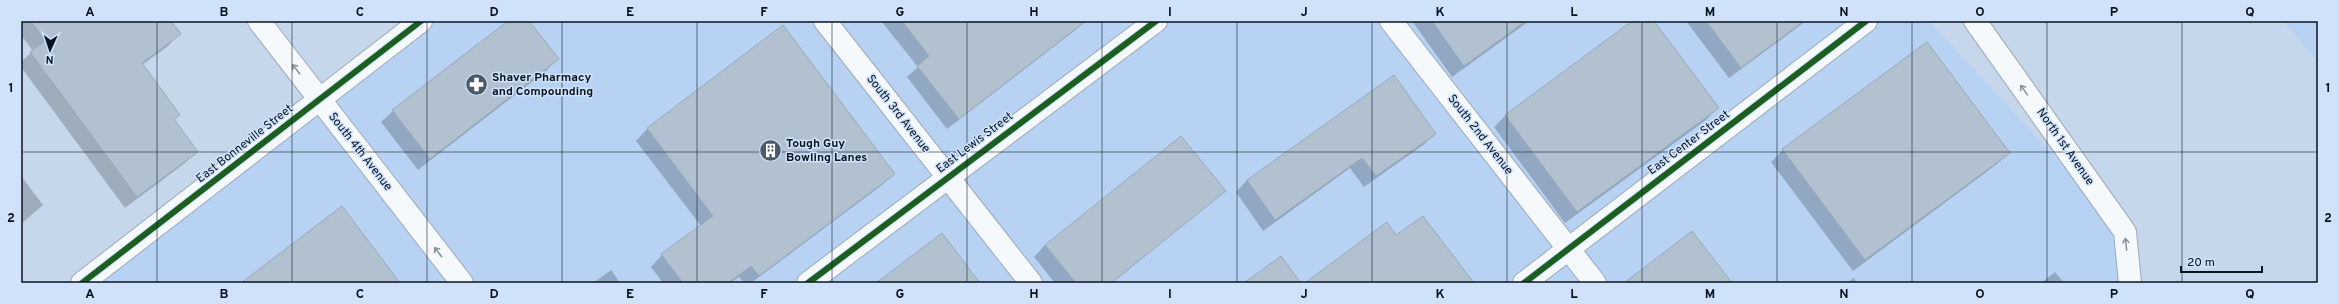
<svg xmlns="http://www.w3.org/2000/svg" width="2339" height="304" font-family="Overpass,sans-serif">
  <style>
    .built { fill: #b7d2f3 }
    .shadow { fill: #0003 }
    .building { fill: #b1c1d0; stroke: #99a9b8 }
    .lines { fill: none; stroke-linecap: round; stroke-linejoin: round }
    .street-casing { stroke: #9daaba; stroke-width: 24 }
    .secondary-casing { stroke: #9daaba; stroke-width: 24 }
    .primary-casing { stroke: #9daaba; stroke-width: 24 }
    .street { stroke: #f6f9fc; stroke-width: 22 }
    .secondary { stroke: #f6f9fc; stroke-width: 22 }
    .primary { stroke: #f6f9fc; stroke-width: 22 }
    .cycleway-casing { stroke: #cfe2f9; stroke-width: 8 }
    .cycleway { stroke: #1b5e20; stroke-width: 6 }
    .oneway { stroke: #8b9299 }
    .grid { fill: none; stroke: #081320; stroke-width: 1; stroke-opacity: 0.55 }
    .labels { text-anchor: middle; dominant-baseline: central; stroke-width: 3; stroke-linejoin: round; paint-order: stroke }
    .poi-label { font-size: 12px; font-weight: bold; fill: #081320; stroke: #cfe2f9; text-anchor: start }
    .street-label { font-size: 12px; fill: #081320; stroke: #cfe2f9 }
    .neatline { fill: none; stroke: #081320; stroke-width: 1.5 }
    .grid-label { font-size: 13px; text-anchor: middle; font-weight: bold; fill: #081320 }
  </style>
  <rect width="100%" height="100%" fill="#c6d7ec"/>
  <path class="built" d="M 423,21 L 1929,21 L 2125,232 L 2130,283 L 82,283 Z
    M 2283,21 L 2318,21 L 2318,63 Z"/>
  <path class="shadow" d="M 21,21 L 169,21 L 179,34 L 168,46 L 142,65 L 179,115 L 173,120 L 196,152 L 185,163 L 125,208 L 21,67 L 21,62 L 33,51 L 21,35 Z
    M 510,21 L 528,21 L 557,59 L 546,71 L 418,170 L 381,122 L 393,111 Z
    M 881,21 L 1085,21 L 1074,31 L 947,129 L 907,77 L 918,67 Z
    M 1412,21 L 1529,21 L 1452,77 Z
    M 1634,21 L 1653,21 L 1717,108 L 1706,120 L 1565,223 L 1494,127 L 1505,116 Z
    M 1686,21 L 1806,21 L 1729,78 Z
    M 783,26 L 894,174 L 882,185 L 751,283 L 744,283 L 739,277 L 730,283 L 663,283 L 651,267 L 662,255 L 701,226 L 636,141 L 647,129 Z
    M 1394,77 L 1435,134 L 1423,145 L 1364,187 L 1350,168 L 1263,231 L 1236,192 L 1247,180 Z
    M 1783,150 L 2009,153 L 1997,164 L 1853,271 L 1771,162 Z
    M 21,176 L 43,205 L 21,224 Z
    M 1224,191 L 1112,283 L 1055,283 L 1034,257 L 1045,245 Z
    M 611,270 L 620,283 L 593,283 Z
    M 2055,272 L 2064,283 L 2041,283 Z
    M 1854,278 L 1857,283 L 1847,283 Z"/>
  <path class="building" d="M 31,21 L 171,21 L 181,34 L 142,63 L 180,115 L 174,119 L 198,152 L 137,197 L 30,52 L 45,41 Z
    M 508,21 L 529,21 L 559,59 L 430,159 L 392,110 Z
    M 902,21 L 1086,21 L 959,119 L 917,66 L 929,56 Z
    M 1432,21 L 1526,21 L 1464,66 Z
    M 1632,21 L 1654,21 L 1719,108 L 1577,212 L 1505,115 Z
    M 1706,21 L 1804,21 L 1741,68 Z
    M 783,25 L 895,174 L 759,276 L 751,266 L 728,283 L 683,283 L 661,254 L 713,216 L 647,128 Z
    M 1927,42 L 2010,153 L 1865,260 L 1782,149 Z
    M 1394,75 L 1436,134 L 1376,176 L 1362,158 L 1275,220 L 1247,180 Z
    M 1181,136 L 1226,191 L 1111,283 L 1076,283 L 1045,245 Z
    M 342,206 L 400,283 L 241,283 Z
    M 1423,216 L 1474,283 L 1305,283 L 1387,222 L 1396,235 Z
    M 1692,231 L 1732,283 L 1624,283 Z
    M 942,233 L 980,283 L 876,283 Z
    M 1281,256 L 1301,283 L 1244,283 Z"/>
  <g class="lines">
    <defs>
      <path id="street" d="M 825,21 L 1031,283
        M 82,283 L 421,21
        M 808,283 L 1156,21"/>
      <path id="secondary" d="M 1391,21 L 1595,283
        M 1975,21 L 2125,232 L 2130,283
        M 1524,283 L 1866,21"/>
      <path id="primary" d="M 259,21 L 462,283"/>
    </defs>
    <use href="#street" class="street-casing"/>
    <use href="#secondary" class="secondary-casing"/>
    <use href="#primary" class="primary-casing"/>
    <use href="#street" class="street"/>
    <use href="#secondary" class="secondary"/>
    <use href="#primary" class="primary"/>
    <defs>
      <path id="cycleway" d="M 82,283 L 421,21
        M 808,283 L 1156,21
        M 1524,283 L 1866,21"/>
    </defs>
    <use href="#cycleway" class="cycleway-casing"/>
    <use href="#cycleway" class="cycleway"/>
  </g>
  <defs><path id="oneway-shaft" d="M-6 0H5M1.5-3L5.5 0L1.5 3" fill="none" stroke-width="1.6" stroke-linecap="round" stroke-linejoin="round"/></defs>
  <g class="oneway">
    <use href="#oneway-shaft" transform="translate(296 69) rotate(-128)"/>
    <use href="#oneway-shaft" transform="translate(2024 90) rotate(-125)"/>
    <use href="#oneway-shaft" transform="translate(2126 244) rotate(-96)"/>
    <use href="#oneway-shaft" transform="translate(438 252) rotate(-128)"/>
  </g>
  <path class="grid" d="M 157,21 L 157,283M 292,21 L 292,283M 427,21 L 427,283M 562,21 L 562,283M 697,21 L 697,283M 832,21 L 832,283M 967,21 L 967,283M 1102,21 L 1102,283M 1237,21 L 1237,283M 1372,21 L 1372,283M 1507,21 L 1507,283M 1642,21 L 1642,283M 1777,21 L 1777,283M 1912,21 L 1912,283M 2047,21 L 2047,283M 2182,21 L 2182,283M 21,152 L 2318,152"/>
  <defs>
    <symbol id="pharmacy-disc" viewBox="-11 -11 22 22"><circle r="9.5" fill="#4a5867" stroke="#cfe2f9"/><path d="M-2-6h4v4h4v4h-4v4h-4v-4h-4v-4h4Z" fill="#fff"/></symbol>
    <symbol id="building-disc" viewBox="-11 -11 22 22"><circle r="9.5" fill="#4a5867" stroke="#cfe2f9"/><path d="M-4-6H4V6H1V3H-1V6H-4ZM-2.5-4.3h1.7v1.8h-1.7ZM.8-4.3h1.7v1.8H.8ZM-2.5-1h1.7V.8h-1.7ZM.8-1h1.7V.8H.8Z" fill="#fff"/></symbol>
  </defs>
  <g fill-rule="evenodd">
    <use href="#pharmacy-disc" x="464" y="72" width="25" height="25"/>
    <use href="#building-disc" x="758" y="138" width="25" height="25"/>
  </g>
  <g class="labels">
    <g class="poi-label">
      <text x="492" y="78">Shaver Pharmacy<tspan x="492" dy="14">and Compounding</tspan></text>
      <text x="786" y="144">Tough Guy<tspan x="786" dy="14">Bowling Lanes</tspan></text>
    </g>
    <g class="street-label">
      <text transform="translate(898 114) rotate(52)">South 3rd Avenue</text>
      <text transform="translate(1480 135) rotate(52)">South 2nd Avenue</text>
      <text transform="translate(975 143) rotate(-37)">East Lewis Street</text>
      <text transform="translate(1689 143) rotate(-37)">East Center Street</text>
      <text transform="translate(245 144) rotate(-38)">East Bonneville Street</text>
      <text transform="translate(2065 147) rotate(55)">North 1st Avenue</text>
      <text transform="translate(360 152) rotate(52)">South 4th Avenue</text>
    </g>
  </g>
  <rect width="2339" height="304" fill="none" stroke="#cfe2f9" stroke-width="44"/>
  <g transform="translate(50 50) rotate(183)" stroke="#cfe2f9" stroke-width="3" paint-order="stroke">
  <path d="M0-3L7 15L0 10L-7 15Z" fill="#081320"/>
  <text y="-6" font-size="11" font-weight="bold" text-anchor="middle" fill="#081320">N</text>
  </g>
  <path d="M2181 266v6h81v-6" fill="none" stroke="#081320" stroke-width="2"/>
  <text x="2187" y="266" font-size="12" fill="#081320" stroke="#cfe2f9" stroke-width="3" paint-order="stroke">20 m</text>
  <rect x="22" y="22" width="2295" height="260" class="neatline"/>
  <g class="grid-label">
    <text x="90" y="16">A</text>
    <text x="224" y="16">B</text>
    <text x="360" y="16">C</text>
    <text x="494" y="16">D</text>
    <text x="630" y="16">E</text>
    <text x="764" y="16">F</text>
    <text x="900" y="16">G</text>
    <text x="1034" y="16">H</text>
    <text x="1170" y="16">I</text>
    <text x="1304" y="16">J</text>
    <text x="1440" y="16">K</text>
    <text x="1574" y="16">L</text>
    <text x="1710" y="16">M</text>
    <text x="1844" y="16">N</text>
    <text x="1980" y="16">O</text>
    <text x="2114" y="16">P</text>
    <text x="2250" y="16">Q</text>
    <text x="11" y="92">1</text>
    <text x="2328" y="92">1</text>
    <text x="11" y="222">2</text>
    <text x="2328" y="222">2</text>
    <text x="90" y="298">A</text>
    <text x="224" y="298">B</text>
    <text x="360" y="298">C</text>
    <text x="494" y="298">D</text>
    <text x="630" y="298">E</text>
    <text x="764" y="298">F</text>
    <text x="900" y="298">G</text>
    <text x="1034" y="298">H</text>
    <text x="1170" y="298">I</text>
    <text x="1304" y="298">J</text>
    <text x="1440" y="298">K</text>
    <text x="1574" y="298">L</text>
    <text x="1710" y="298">M</text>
    <text x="1844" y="298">N</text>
    <text x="1980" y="298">O</text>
    <text x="2114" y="298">P</text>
    <text x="2250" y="298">Q</text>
  </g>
</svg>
